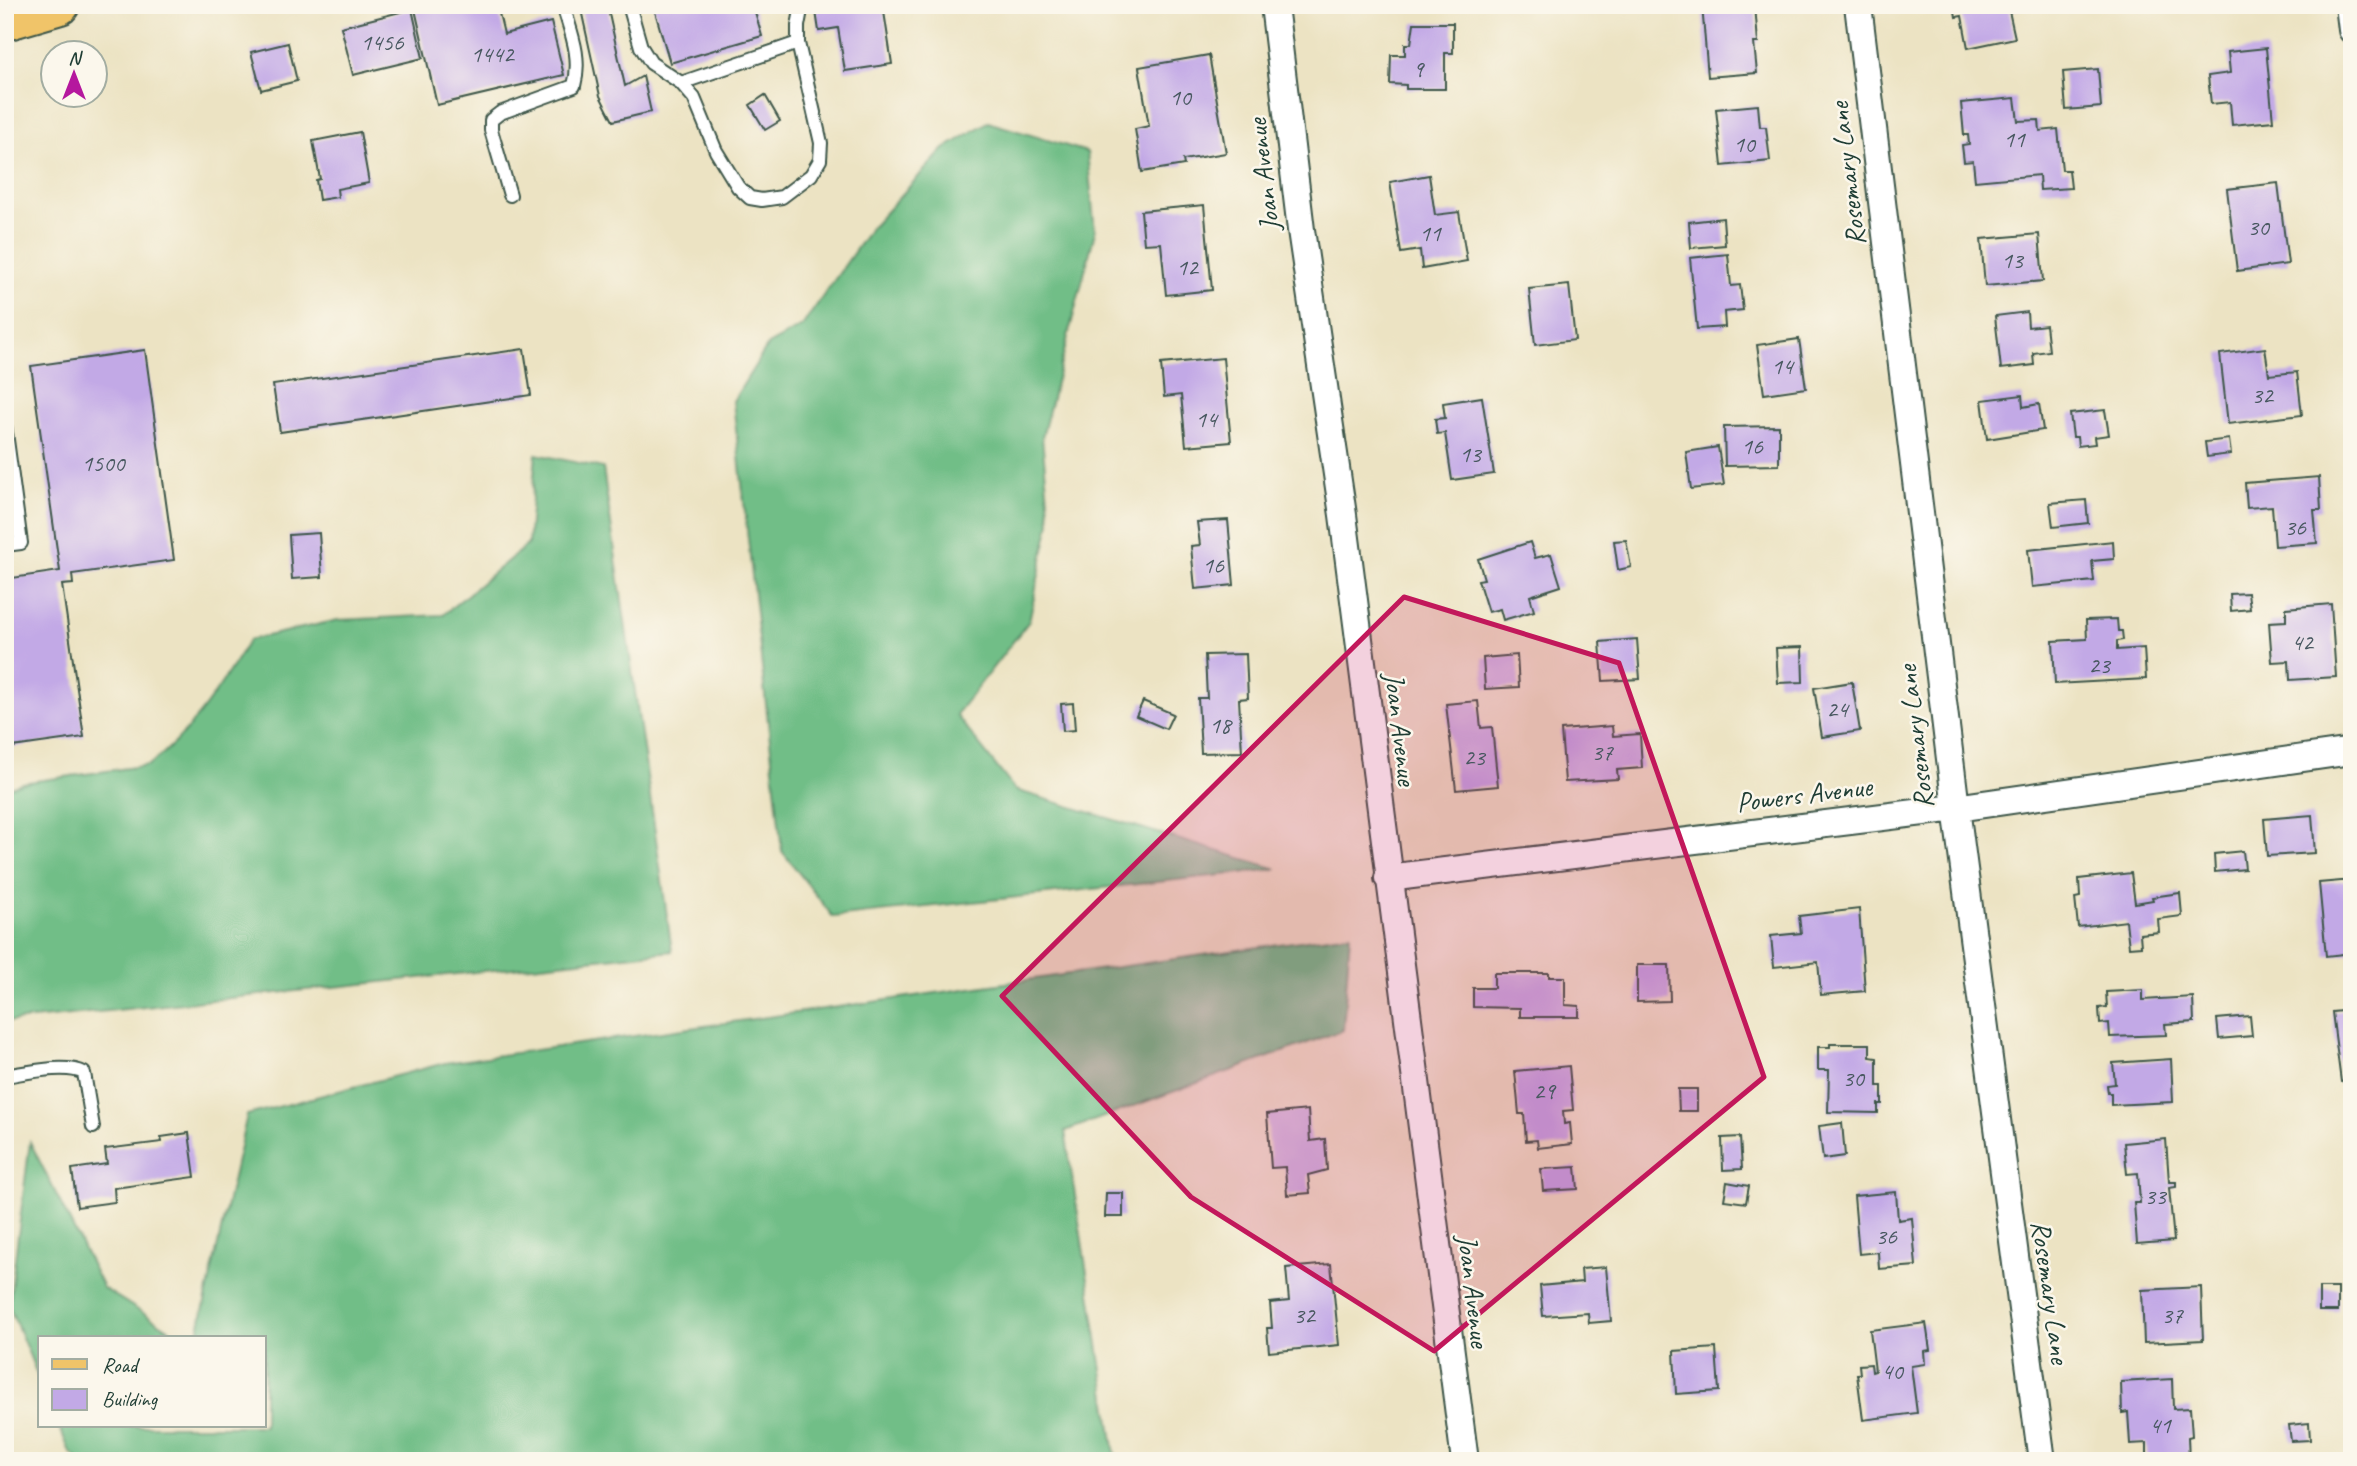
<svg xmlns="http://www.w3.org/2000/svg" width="2357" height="1466" font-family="Caveat,sans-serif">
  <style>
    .forest { fill: #71be87; stroke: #487e5e; stroke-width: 2 }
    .building { fill: #c2a9e6 }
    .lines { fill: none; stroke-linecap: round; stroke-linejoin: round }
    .lane-casing { stroke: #3e5649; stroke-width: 16 }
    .street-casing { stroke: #3e5649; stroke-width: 30 }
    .primary-casing { stroke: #3e5649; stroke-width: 42 }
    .lane { stroke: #fff; stroke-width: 12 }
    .street { stroke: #fff; stroke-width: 26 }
    .primary { stroke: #f0c469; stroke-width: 38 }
    .marked { fill: #c2185b; fill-opacity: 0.2; stroke: #c2185b; stroke-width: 5; stroke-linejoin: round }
    .labels { text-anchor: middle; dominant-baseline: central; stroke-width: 5; stroke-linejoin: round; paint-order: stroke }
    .number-label { font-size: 24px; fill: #485860 }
    .street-label { font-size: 28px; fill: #1f3d34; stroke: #fbf7ec }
  </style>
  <rect width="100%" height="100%" fill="#fbf7ec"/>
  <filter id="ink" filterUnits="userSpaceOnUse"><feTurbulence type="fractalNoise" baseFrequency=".0143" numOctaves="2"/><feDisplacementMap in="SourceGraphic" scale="14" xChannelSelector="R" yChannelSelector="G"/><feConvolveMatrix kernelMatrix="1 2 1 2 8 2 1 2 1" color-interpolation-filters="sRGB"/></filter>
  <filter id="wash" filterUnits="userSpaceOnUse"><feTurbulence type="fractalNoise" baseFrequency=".00686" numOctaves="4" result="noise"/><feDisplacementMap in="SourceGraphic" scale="28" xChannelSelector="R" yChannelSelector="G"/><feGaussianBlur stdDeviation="1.57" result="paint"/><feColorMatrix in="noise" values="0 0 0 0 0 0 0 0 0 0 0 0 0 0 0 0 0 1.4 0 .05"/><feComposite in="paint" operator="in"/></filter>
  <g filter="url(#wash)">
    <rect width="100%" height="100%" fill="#ece3c3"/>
    <path class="forest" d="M 988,122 L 1087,152 L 1095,232 L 1042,437 L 1050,522 L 1029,621 L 956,715 L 1015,790 L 1277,869 L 833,917 L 782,851 L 733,401 L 768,345 L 802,326 L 871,228 L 944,149 Z
      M 536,454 L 603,468 L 672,951 L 5,1022 L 5,789 L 22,783 L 149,765 C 192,733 221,685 249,640 L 338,620 L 443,615 L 528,544 Z
      M 1350,934 L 1343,1030 L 1065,1131 L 1116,1461 L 80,1461 L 70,1452 L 59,1426 L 264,1426 L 264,1338 L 197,1338 L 247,1115 L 445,1063 Z
      M 30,1142 L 103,1288 L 183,1338 L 40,1338 L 40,1381 L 9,1306 Z"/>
    <g id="blocks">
      <path class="building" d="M 414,5 L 497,5 L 504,34 L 551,22 L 564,75 L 437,105 Z
        M 580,5 L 607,5 L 625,86 L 643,76 L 651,112 L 613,121 L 600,96 Z
        M 653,5 L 753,5 L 762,36 L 670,63 Z
        M 815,5 L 883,5 L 892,64 L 845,71 L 838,28 L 819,31 Z
        M 1702,5 L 1755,5 L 1758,43 L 1754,43 L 1757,73 L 1708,77 Z
        M 1954,5 L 2023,5 L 2024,8 L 2009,11 L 2015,38 L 1968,48 L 1962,16 L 1956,17 Z
        M 412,9 L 423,58 L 353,75 L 341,27 Z
        M 1414,23 L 1453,23 L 1453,53 L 1445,53 L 1445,89 L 1406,89 L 1406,85 L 1390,84 L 1391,55 L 1405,55 L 1405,44 L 1411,44 Z
        M 288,43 L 297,81 L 261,90 L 251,52 Z
        M 2266,48 L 2273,121 L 2232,125 L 2230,102 L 2211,104 L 2208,76 L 2230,73 L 2228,52 Z
        M 1209,55 L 1226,153 L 1183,160 L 1184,165 L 1142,172 L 1135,129 L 1149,126 L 1139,67 Z
        M 2098,69 L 2101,107 L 2066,110 L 2063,72 Z
        M 765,95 L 780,121 L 765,130 L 750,105 Z
        M 2015,98 L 2018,121 L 2039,120 L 2040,131 L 2058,129 L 2062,170 L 2069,170 L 2071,188 L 2040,190 L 2039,175 L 1975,181 L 1973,161 L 1964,162 L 1962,145 L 1969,144 L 1968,135 L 1964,135 L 1961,103 Z
        M 1758,105 L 1760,127 L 1766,127 L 1770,161 L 1722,166 L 1716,109 Z
        M 360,132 L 369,183 L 337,189 L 338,197 L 319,200 L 316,180 L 320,179 L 313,141 Z
        M 1429,175 L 1435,215 L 1459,212 L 1467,261 L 1422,269 L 1420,250 L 1401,253 L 1390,182 Z
        M 2278,183 L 2288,264 L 2237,271 L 2227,189 Z
        M 1204,205 L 1212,290 L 1166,295 L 1161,243 L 1144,244 L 1141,211 Z
        M 1723,218 L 1725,245 L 1691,248 L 1689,222 Z
        M 2039,234 L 2043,281 L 1985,286 L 1981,239 Z
        M 1728,254 L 1731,286 L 1740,285 L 1743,310 L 1724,312 L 1725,327 L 1697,329 L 1690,258 Z
        M 1569,285 L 1575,340 L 1535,345 L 1529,289 Z
        M 2027,312 L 2028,327 L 2046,325 L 2049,351 L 2033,353 L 2034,365 L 2001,369 L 1995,316 Z
        M 1799,339 L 1806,388 L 1764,394 L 1757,345 Z
        M 2265,348 L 2269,375 L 2297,372 L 2302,415 L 2228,424 L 2220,354 Z
        M 524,349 L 531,395 L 280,432 L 273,385 Z
        M 145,350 L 174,560 L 72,574 L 73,584 L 62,585 L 84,737 L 5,748 L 5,579 L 60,571 L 31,366 Z
        M 1223,358 L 1231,442 L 1186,446 L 1181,395 L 1164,397 L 1161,364 Z
        M 2022,395 L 2023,407 L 2039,404 L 2043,430 L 1987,439 L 1982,400 Z
        M 1482,397 L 1494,474 L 1452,480 L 1445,433 L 1437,434 L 1435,419 L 1445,418 L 1443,403 Z
        M 2105,410 L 2109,435 L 2094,437 L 2095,444 L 2078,446 L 2077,437 L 2073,437 L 2070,414 Z
        M 1779,426 L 1779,465 L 1725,466 L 1724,427 Z
        M 2229,439 L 2231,454 L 2207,457 L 2205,442 Z
        M 1718,447 L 1724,485 L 1691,489 L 1686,452 Z
        M 2319,477 L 2321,510 L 2314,510 L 2317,543 L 2275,546 L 2272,506 L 2247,508 L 2245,483 Z
        M 2086,500 L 2088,523 L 2053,527 L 2050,503 Z
        M 1228,520 L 1234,585 L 1195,589 L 1191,546 L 1200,545 L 1197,522 Z
        M 319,533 L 322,577 L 292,579 L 289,535 Z
        M 1626,540 L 1631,567 L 1618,570 L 1614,541 Z
        M 2113,541 L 2114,559 L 2092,561 L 2094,581 L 2032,587 L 2028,550 Z
        M 1530,542 L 1535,558 L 1551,554 L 1561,586 L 1530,596 L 1534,611 L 1503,620 L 1500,609 L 1488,612 L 1478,580 L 1484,579 L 1478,559 Z
        M 2248,593 L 2250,609 L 2231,611 L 2230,594 Z
        M 2331,604 L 2336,677 L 2290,680 L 2289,661 L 2272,662 L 2269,622 L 2286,621 L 2286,608 Z
        M 2117,619 L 2118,631 L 2122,631 L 2123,640 L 2117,641 L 2117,650 L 2144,648 L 2146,679 L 2055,684 L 2053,641 L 2087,639 L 2086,620 Z
        M 1637,639 L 1640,679 L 1603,681 L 1600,642 Z
        M 1802,647 L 1803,682 L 1778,683 L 1776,648 Z
        M 1246,654 L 1248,698 L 1239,699 L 1242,752 L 1201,753 L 1198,698 L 1207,698 L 1205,655 Z
        M 1517,655 L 1519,687 L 1485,689 L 1483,658 Z
        M 1852,682 L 1860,731 L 1822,737 L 1814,688 Z
        M 1143,701 L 1173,714 L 1166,729 L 1136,716 Z
        M 1478,701 L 1481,728 L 1492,727 L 1498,786 L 1456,790 L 1446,704 Z
        M 1073,703 L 1075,730 L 1063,731 L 1061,704 Z
        M 1612,726 L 1613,736 L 1640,734 L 1642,768 L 1617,770 L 1618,779 L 1565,782 L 1561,730 Z
        M 2312,815 L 2315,853 L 2267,856 L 2264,819 Z
        M 2243,851 L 2245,869 L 2215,872 L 2214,854 Z
        M 2131,873 L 2135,903 L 2153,900 L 2152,897 L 2180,893 L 2182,916 L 2158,919 L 2159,932 L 2140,934 L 2141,946 L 2129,947 L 2126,921 L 2078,927 L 2075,898 L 2080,897 L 2079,879 Z
        M 2352,880 L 2352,953 L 2326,956 L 2319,883 Z
        M 1859,909 L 1865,991 L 1821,995 L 1818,962 L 1774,967 L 1771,936 L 1801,933 L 1799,916 Z
        M 1637,965 L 1669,965 L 1670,1001 L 1637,1002 Z
        M 1494,973 L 1549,973 L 1549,977 L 1565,977 L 1565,1005 L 1579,1006 L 1579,1017 L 1520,1017 L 1520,1008 L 1473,1007 L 1473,988 L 1494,988 Z
        M 2143,990 L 2143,1000 L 2193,997 L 2194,1022 L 2165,1024 L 2166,1035 L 2110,1037 L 2109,1023 L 2100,1024 L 2099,1008 L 2107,1007 L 2106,992 Z
        M 2352,1010 L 2352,1081 L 2341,1082 L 2332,1012 Z
        M 2250,1016 L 2252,1036 L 2219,1039 L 2217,1019 Z
        M 1830,1044 L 1870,1044 L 1870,1057 L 1877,1058 L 1877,1086 L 1882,1086 L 1882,1104 L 1878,1104 L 1878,1113 L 1828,1112 L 1829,1070 L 1818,1070 L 1818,1047 L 1830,1047 Z
        M 2171,1059 L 2173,1102 L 2111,1105 L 2111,1093 L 2108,1093 L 2107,1085 L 2115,1084 L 2113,1063 Z
        M 1569,1066 L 1573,1110 L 1563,1111 L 1564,1124 L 1570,1123 L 1572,1144 L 1538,1148 L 1537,1140 L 1526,1141 L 1524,1114 L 1519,1114 L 1515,1071 Z
        M 1678,1089 L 1697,1089 L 1697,1111 L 1679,1111 Z
        M 1308,1110 L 1310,1141 L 1325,1139 L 1327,1170 L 1308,1175 L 1310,1193 L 1287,1195 L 1285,1167 L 1271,1168 L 1267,1114 Z
        M 1842,1123 L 1845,1156 L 1823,1159 L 1819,1126 Z
        M 189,1133 L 195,1177 L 114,1188 L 115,1202 L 77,1207 L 72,1169 L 107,1164 L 105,1149 L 162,1142 L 161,1137 Z
        M 1740,1137 L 1742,1169 L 1723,1170 L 1722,1138 Z
        M 2166,1139 L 2169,1182 L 2176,1182 L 2176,1187 L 2169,1188 L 2174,1241 L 2137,1244 L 2134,1203 L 2140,1203 L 2138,1173 L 2127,1174 L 2124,1143 Z
        M 1576,1167 L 1578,1189 L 1543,1191 L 1541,1169 Z
        M 1727,1182 L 1749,1186 L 1746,1203 L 1724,1200 Z
        M 1896,1192 L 1898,1220 L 1912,1218 L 1916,1266 L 1879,1269 L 1878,1252 L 1859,1254 L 1854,1196 Z
        M 1106,1193 L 1123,1193 L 1123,1217 L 1105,1217 Z
        M 1331,1264 L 1339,1345 L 1269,1352 L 1267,1328 L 1272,1328 L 1270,1303 L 1289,1301 L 1286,1268 Z
        M 1606,1267 L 1611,1321 L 1589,1323 L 1588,1313 L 1543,1316 L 1540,1286 L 1582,1282 L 1581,1269 Z
        M 2201,1287 L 2203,1340 L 2144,1343 L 2142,1290 Z
        M 2319,1288 L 2338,1288 L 2338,1311 L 2319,1311 Z
        M 1926,1323 L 1930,1350 L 1924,1351 L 1925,1364 L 1911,1366 L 1917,1413 L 1863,1420 L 1857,1374 L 1860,1374 L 1859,1365 L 1871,1364 L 1872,1372 L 1875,1371 L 1870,1330 Z
        M 1716,1348 L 1719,1391 L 1676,1394 L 1674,1351 Z
        M 2172,1379 L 2173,1409 L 2190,1408 L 2192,1436 L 2188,1437 L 2189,1461 L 2147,1461 L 2147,1443 L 2130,1444 L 2128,1412 L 2122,1413 L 2121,1382 Z
        M 2309,1423 L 2310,1440 L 2291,1441 L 2289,1425 Z
        M 1604,1455 L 1605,1461 L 1564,1461 L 1564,1459 Z"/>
    </g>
  </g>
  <g filter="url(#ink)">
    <use href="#blocks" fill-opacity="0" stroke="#3e5649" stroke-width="2"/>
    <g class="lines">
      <defs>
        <path id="lane" d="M 629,5 L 641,47 L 651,63 L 681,83 L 694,98 L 716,151 L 738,187 L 750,198 L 762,200 L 782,197 L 811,175 L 820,160 L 821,143 L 798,43 L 798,26 L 802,5
          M 681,83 L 798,43
          M 510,195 L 491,130 L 491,120 L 500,113 L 574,86 C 582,57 571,33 563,5
          M 5,425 L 21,543 L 5,545
          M 5,1076 C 25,1073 66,1063 84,1073 L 93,1127"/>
        <path id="street" d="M 1274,5 L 1301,230 L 1343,515 L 1465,1461
          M 1858,5 L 1956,808 L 2042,1461
          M 2349,5 L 2352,30
          M 1388,878 L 1956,808 L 2352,751"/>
        <path id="primary" d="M 5,21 L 60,5"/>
      </defs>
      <use href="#lane" class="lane-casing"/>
      <use href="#street" class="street-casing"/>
      <use href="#primary" class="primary-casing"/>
      <use href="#lane" class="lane"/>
      <use href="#street" class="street"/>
      <use href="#primary" class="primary"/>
    </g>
  </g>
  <path class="marked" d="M 1404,597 L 1619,663 L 1764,1077 L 1434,1351 L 1191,1197 L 1002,996 Z"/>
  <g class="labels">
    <g class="number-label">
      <text x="382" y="42">1456</text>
      <text x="492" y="54">1442</text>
      <text x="1418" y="69">9</text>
      <text x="1180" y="97">10</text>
      <text x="2014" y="139">11</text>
      <text x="1744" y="144">10</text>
      <text x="2258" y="227">30</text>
      <text x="1430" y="233">11</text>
      <text x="2012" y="260">13</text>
      <text x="1187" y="267">12</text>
      <text x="1782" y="366">14</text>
      <text x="2262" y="395">32</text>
      <text x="1206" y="419">14</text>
      <text x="1752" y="446">16</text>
      <text x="1470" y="454">13</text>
      <text x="103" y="463">1500</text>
      <text x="2295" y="527">36</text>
      <text x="1213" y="565">16</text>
      <text x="2302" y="642">42</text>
      <text x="2099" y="665">23</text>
      <text x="1837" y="709">24</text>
      <text x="1220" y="725">18</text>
      <text x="1602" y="752">37</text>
      <text x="1474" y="757">23</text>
      <text x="1853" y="1078">30</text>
      <text x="1544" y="1091">29</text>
      <text x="2155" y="1196">33</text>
      <text x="1886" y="1236">36</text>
      <text x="1304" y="1315">32</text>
      <text x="2172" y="1315">37</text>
      <text x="1892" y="1371">40</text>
      <text x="2160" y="1425">41</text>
    </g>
    <g class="street-label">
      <text transform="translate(1847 174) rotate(-97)">Rosemary Lane</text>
      <text transform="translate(1263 175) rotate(-97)">Joan Avenue</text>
      <text transform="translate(1401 729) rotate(83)">Joan Avenue</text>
      <text transform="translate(1915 737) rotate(-97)">Rosemary Lane</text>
      <text transform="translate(1804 794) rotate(-7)">Powers Avenue</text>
      <text transform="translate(1474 1291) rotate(83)">Joan Avenue</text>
      <text transform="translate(2051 1292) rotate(82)">Rosemary Lane</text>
    </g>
  </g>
  <rect width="2357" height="1466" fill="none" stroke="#fbf7ec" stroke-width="28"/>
  <rect x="38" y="1336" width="228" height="91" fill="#fbf7ec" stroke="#a3ada2" stroke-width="2"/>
  <rect x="52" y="1359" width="35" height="10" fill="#f0c469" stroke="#a3ada2" stroke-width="2"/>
  <text x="102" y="1372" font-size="21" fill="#1f3d34">Road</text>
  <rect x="52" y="1389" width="35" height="21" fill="#c2a9e6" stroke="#a3ada2" stroke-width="2"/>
  <text x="102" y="1406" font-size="21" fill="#1f3d34">Building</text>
  <g transform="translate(74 74)"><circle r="33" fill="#fbf7ec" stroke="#a3ada2" stroke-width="2"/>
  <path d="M0-5L12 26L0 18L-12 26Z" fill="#b5179e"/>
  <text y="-10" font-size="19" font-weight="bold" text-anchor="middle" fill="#1f3d34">N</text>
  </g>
</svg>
